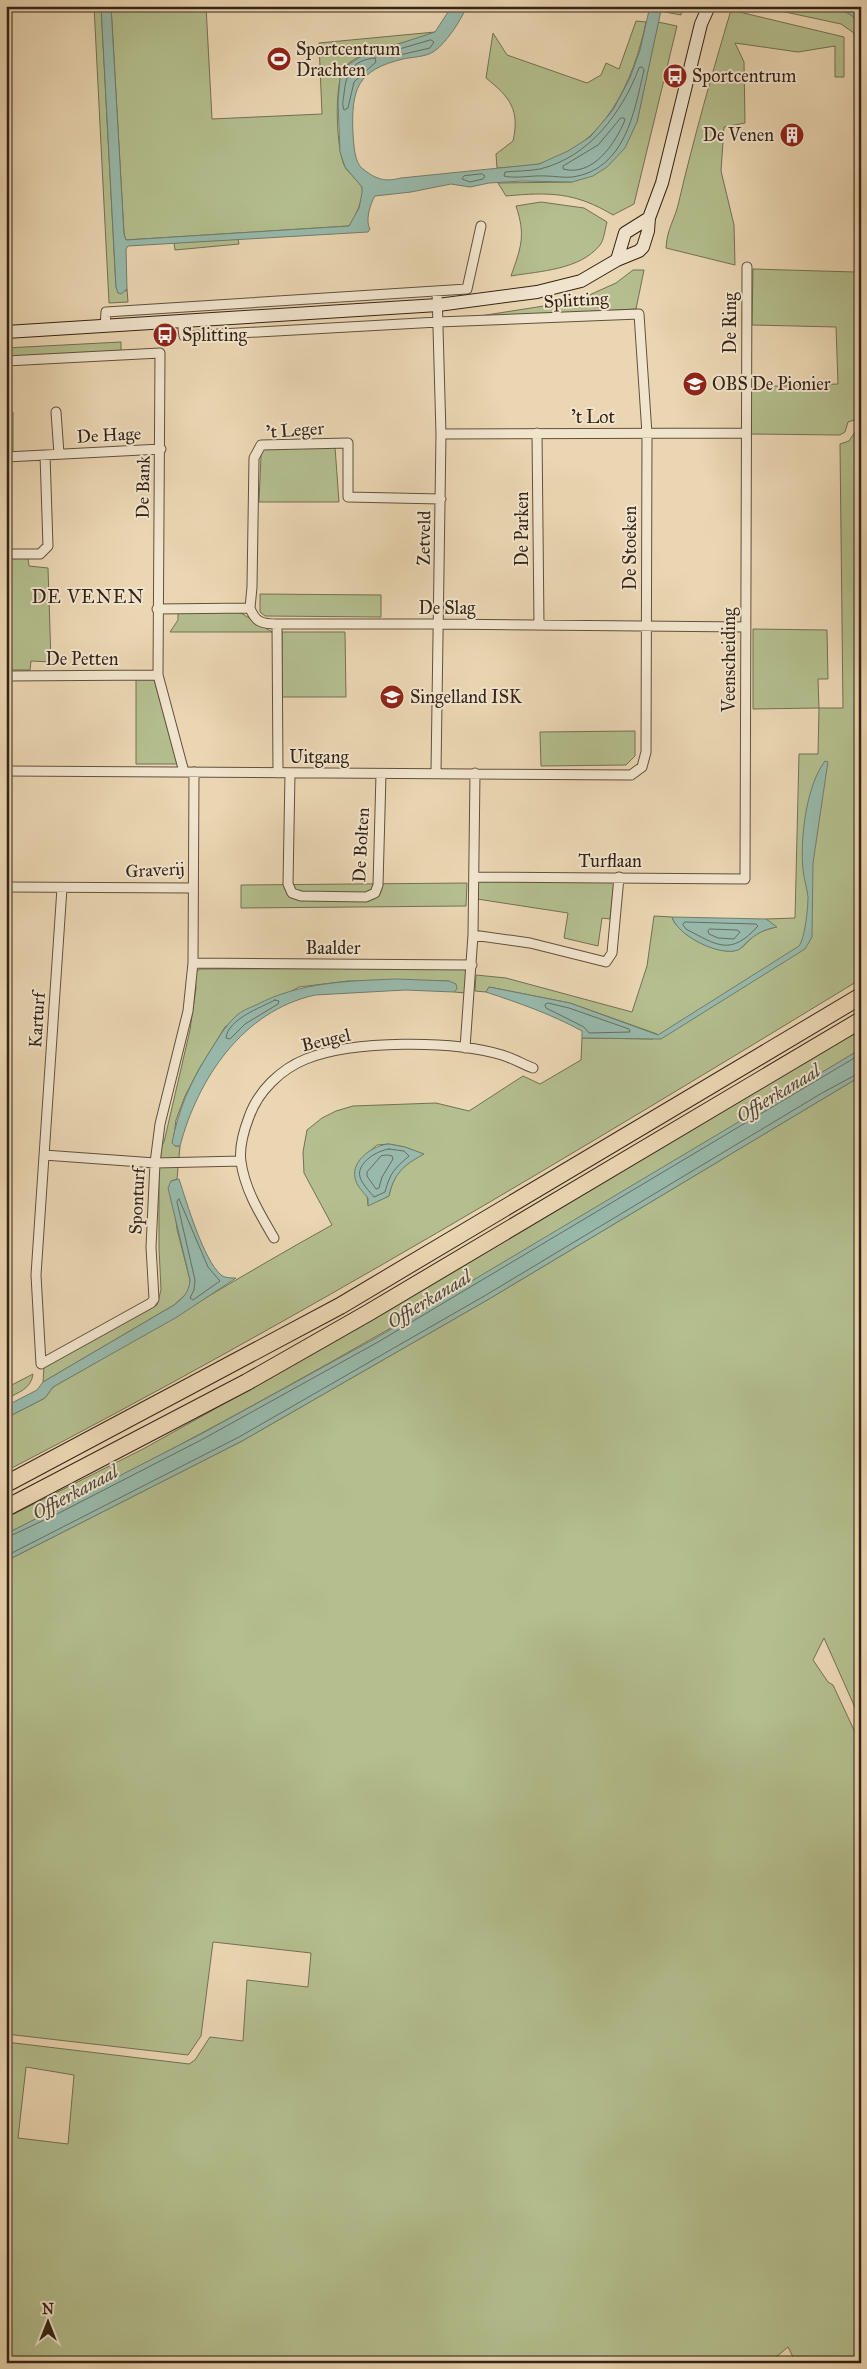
<svg xmlns="http://www.w3.org/2000/svg" width="867" height="2369" font-family="'IM FELL Great Primer',serif">
  <style>
    .green { fill: #b4be8e; stroke: #747052; fill-rule: evenodd }
    .water { fill: #98b9ab; stroke: #707d6f }
    .lines { fill: none; stroke-linecap: round; stroke-linejoin: round }
    .shore { stroke: #666e60; stroke-width: 1 }
    .street-casing { stroke: #62503d; stroke-width: 11 }
    .secondary-casing { stroke: #342316; stroke-width: 14 }
    .highway-casing { stroke: #342316; stroke-width: 18 }
    .street { stroke: #f1e4cd; stroke-width: 9 }
    .secondary { stroke: #f1e4cd; stroke-width: 12 }
    .highway { stroke: #ead6b2; stroke-width: 16 }
    .labels { text-anchor: middle; dominant-baseline: central; stroke-width: 4; stroke-linejoin: round; paint-order: stroke }
    .poi-label { font-size: 18px; fill: #342316; stroke: #f1e4cd; text-anchor: start }
    .street-label { font-size: 18px; fill: #342316; stroke: #f1e4cd }
    .neighbourhood-label { font-size: 19px; letter-spacing: 1px; fill: #342316; stroke: #f1e4cd }
    .water-label { font-size: 19px; font-style: italic; fill: #4d483b; stroke: #f1e4cd }
  </style>
  <rect width="100%" height="100%" fill="#ead6b2"/>
  <filter id="stains"><feTurbulence type="fractalNoise" baseFrequency=".004" numOctaves="4"/><feColorMatrix values="0 0 0 0 .2 0 0 0 0 .09 0 0 0 0 .02 0 0 0 .5 -.17"/></filter>
  <radialGradient id="worn" r=".72"><stop offset=".6" stop-color="#630" stop-opacity="0"/><stop offset="1" stop-color="#630" stop-opacity=".3"/></radialGradient>
  <path class="green" d="M 94,6 L 101,6 L 116,287 L 126,291 L 127,289 L 128,302 L 109,303 Z
    M 111,6 L 206,6 L 212,119 L 322,114 L 319,43 L 435,32 C 413,43 361,49 346,66 C 333,79 336,151 345,167 C 349,174 359,180 362,188 C 365,196 354,220 349,226 L 126,240 L 124,234 Z
    M 662,6 L 682,6 L 681,15 L 660,11 Z
    M 757,6 C 778,6 831,3 849,13 C 854,16 859,23 861,28 L 861,418 L 848,422 L 845,432 L 840,435 L 751,434 L 751,387 L 838,384 L 836,327 L 752,325 L 753,269 L 855,272 L 854,33 L 841,24 Z
    M 731,10 L 844,37 L 844,77 L 835,77 L 835,46 L 798,52 L 735,43 L 744,62 L 745,123 L 724,127 L 721,171 L 734,225 L 735,265 L 666,248 C 667,228 675,220 679,201 C 694,137 712,74 731,10 Z
    M 636,21 L 646,22 C 634,81 604,148 539,164 C 526,167 510,167 497,168 L 496,154 L 513,141 C 520,110 510,97 486,78 L 493,33 L 507,55 L 587,83 L 601,75 L 606,63 L 619,69 Z
    M 658,22 L 677,26 L 634,204 L 613,215 C 575,192 549,192 506,196 L 498,183 L 572,182 L 637,122 Z
    M 541,202 L 584,208 L 607,222 C 605,229 604,240 600,245 C 580,270 540,271 511,276 C 521,247 526,236 516,206 Z
    M 238,239 L 239,244 L 175,250 L 174,243 Z
    M 633,270 L 644,270 L 636,309 L 467,318 L 576,301 L 616,283 Z
    M 121,342 L 121,352 L 6,358 L 6,348 Z
    M 13,412 L 13,455 L 6,455 L 6,413 Z
    M 859,426 L 861,979 C 580,1150 298,1320 6,1471 L 6,1418 L 45,1398 L 53,1387 C 147,1334 238,1277 332,1225 L 304,1173 L 303,1152 L 307,1130 L 322,1118 L 336,1111 L 353,1106 L 436,1103 L 469,1111 L 523,1076 L 540,1084 L 581,1060 L 582,1038 L 653,1039 L 657,1034 L 570,1003 L 489,987 L 486,992 L 475,991 L 476,975 L 506,978 L 632,1012 L 647,966 L 654,916 L 672,917 C 677,935 719,956 737,950 C 743,949 749,939 755,935 C 761,931 769,929 776,927 L 766,919 L 795,918 L 799,754 L 818,754 L 819,708 L 753,709 L 753,629 L 827,630 L 828,679 L 818,679 L 819,708 L 843,708 L 840,444 L 849,441 ZM 389,1144 L 405,1147 L 423,1154 C 403,1165 393,1174 389,1196 L 368,1205 L 363,1157 L 377,1145 Z
    M 269,447 L 335,447 L 339,502 L 259,502 L 261,456 L 262,451 Z
    M 28,558 L 29,566 L 48,568 L 51,662 L 31,661 L 30,670 L 6,670 L 6,559 Z
    M 260,594 L 381,595 L 381,617 L 265,616 L 260,612 Z
    M 178,610 L 236,610 L 272,632 L 170,632 L 178,620 Z
    M 282,632 L 345,632 L 346,697 L 282,697 Z
    M 136,679 L 154,679 L 177,764 L 136,764 Z
    M 635,731 L 635,756 L 626,765 L 541,766 L 540,732 Z
    M 477,881 L 614,881 L 610,919 L 602,918 L 598,946 L 564,938 L 568,913 L 477,899 Z
    M 467,883 L 466,906 L 241,908 L 241,885 Z
    M 462,968 L 468,972 L 466,993 L 454,992 L 449,981 L 348,981 L 299,987 L 225,1027 L 199,1069 L 185,1096 L 176,1120 L 173,1143 L 175,1146 L 180,1146 L 177,1179 L 171,1181 L 177,1229 L 190,1280 L 190,1288 L 185,1295 L 174,1305 L 43,1382 L 44,1367 L 157,1305 L 161,1290 L 159,1248 L 159,1149 L 164,1142 L 190,1030 L 196,988 L 195,973 L 200,969 Z
    M 861,1029 L 861,1049 C 580,1218 301,1389 6,1534 L 6,1518 L 143,1449 L 247,1391 Z
    M 861,1076 L 861,1721 L 824,1638 L 813,1660 L 828,1682 L 833,1685 L 861,1745 L 861,2363 L 793,2363 L 795,2361 L 788,2347 L 769,2363 L 6,2363 L 6,2042 L 189,2064 L 195,2060 L 210,2037 L 243,2041 L 247,1980 L 308,1987 L 311,1953 L 213,1942 L 201,2036 L 188,2055 L 6,2034 L 6,1561 L 242,1441 L 489,1299 ZM 26,2067 L 74,2075 L 68,2144 L 18,2138 Z
    M 33,1374 C 31,1389 19,1392 6,1399 L 6,1388 Z"/>
  <path class="water" d="M 101,6 L 111,6 L 124,234 L 126,240 L 349,226 L 359,208 L 362,193 L 362,187 L 345,167 L 340,152 L 338,102 L 340,78 L 346,66 L 362,56 L 435,32 L 452,6 L 467,6 C 461,20 446,44 433,52 C 425,57 412,57 403,59 C 357,70 351,89 353,134 C 354,144 354,163 363,169 C 377,180 385,182 401,178 L 539,164 L 568,151 L 590,137 L 613,110 L 630,78 L 640,50 L 650,6 L 662,6 L 637,122 L 625,148 L 607,167 L 593,176 L 572,182 L 522,181 L 489,183 L 470,187 L 451,184 L 411,192 L 375,196 C 370,204 365,221 370,229 L 368,232 L 128,246 L 126,249 L 127,289 L 121,294 L 118,293 L 116,287 Z
    M 816,6 L 861,6 L 861,28 C 854,9 833,9 816,6 Z
    M 825,761 L 828,762 L 827,768 L 813,863 L 812,937 L 805,949 L 661,1039 L 582,1038 L 582,1031 C 551,1014 519,1003 486,992 L 489,987 L 570,1003 L 658,1035 L 799,946 C 805,938 808,908 808,897 C 807,888 804,879 803,870 C 800,839 806,786 825,761 Z
    M 672,917 L 766,919 L 777,927 C 765,929 755,934 746,943 C 743,945 741,949 738,950 C 719,957 677,935 672,917 Z
    M 396,979 L 449,981 L 456,984 L 457,989 L 454,992 L 405,990 L 315,995 C 243,1011 198,1078 180,1146 L 175,1146 L 172,1143 C 178,1111 190,1083 207,1056 C 216,1042 224,1027 236,1016 C 241,1011 249,1008 256,1005 C 300,982 347,981 396,979 Z
    M 861,1049 L 861,1076 L 489,1299 L 242,1441 L 6,1561 L 6,1534 L 201,1434 L 376,1338 Z
    M 389,1144 L 405,1147 L 424,1154 C 404,1165 394,1173 389,1196 L 368,1206 L 368,1198 C 364,1193 356,1185 355,1178 C 351,1160 374,1145 389,1144 Z
    M 179,1179 C 187,1203 203,1259 221,1275 C 225,1278 231,1278 236,1278 L 177,1317 L 53,1387 L 45,1398 L 6,1418 L 6,1406 L 37,1390 L 43,1382 L 174,1305 C 183,1298 189,1293 190,1280 L 168,1188 L 171,1181 Z"/>
  <g class="lines">
    <path class="shore" d="M 431,40 L 434,42 L 430,48 L 391,57 L 388,55 L 390,52 Z
      M 375,58 L 376,62 L 354,82 L 348,108 L 344,110 C 342,105 343,100 344,94 C 346,73 352,60 375,58 Z
      M 642,67 L 644,70 C 634,113 625,169 573,177 C 564,178 554,176 546,176 C 533,175 516,179 504,176 L 505,172 C 516,171 529,171 540,169 C 589,157 622,113 639,68 Z
      M 621,118 L 624,118 L 625,120 C 615,144 593,177 563,169 L 563,166 L 598,145 Z
      M 482,174 L 485,176 L 483,179 L 470,182 L 462,179 L 464,176 Z
      M 685,922 L 756,924 L 758,926 C 731,956 718,946 686,929 L 683,925 Z
      M 710,929 L 737,930 L 740,932 L 734,939 L 718,938 L 709,934 L 708,931 Z
      M 275,1000 L 279,1001 L 278,1004 L 245,1024 L 230,1039 L 226,1038 C 228,1019 260,1008 275,1000 Z
      M 548,1003 L 569,1008 L 629,1029 L 630,1032 L 589,1033 L 584,1027 L 546,1008 L 545,1005 Z
      M 389,1149 L 404,1151 L 409,1156 C 394,1169 390,1173 385,1192 L 374,1197 C 370,1192 362,1184 360,1177 C 356,1163 378,1150 389,1149 Z
      M 388,1155 L 392,1156 L 393,1159 L 382,1177 L 379,1188 L 376,1189 L 367,1176 L 367,1172 L 381,1156 Z
      M 179,1199 L 208,1267 L 220,1281 L 193,1300 L 190,1298 L 194,1290 L 195,1280 L 177,1202 Z
      M 6,1538 L 59,1513 L 203,1439 L 378,1342 L 861,1054
      M 6,1556 L 239,1437 L 486,1295 L 822,1093 L 861,1072"/>
    <defs>
      <path id="street" d="M 105,326 L 106,312 L 467,289 L 481,226
        M 6,361 L 160,353 L 158,675 L 184,772
        M 56,412 L 59,454
        M 537,433 L 539,625
        M 441,434 L 746,433
        M 6,457 L 161,449
        M 6,554 L 40,554 L 48,546 L 45,455
        M 250,608 L 252,587 L 254,458 L 261,445 L 348,443 L 348,497 L 441,499
        M 157,609 L 250,608 C 255,622 262,624 277,624 L 438,624 L 746,627
        M 277,624 L 278,773
        M 6,676 L 158,675
        M 6,771 L 631,775 L 642,767 L 646,752 L 647,434 L 639,314 L 438,322 L 184,336 L 182,321
        M 436,772 L 441,434 L 437,292
        M 290,773 L 288,884 L 292,893 L 301,896 L 366,897 L 375,893 L 378,885 L 381,774
        M 475,877 L 745,879 L 747,267
        M 6,887 L 193,888
        M 62,888 L 36,1275 L 41,1364 L 151,1303 L 154,1299 L 151,1247 L 155,1163 L 160,1124 L 188,1011 L 193,963 L 194,772
        M 473,935 L 475,773
        M 193,963 L 472,965
        M 465,1048 L 473,935 L 530,943 L 606,962 L 612,953 L 619,877
        M 44,1155 L 155,1163 L 241,1161
        M 274,1238 C 260,1214 245,1190 241,1162 C 239,1148 244,1130 249,1117 C 258,1091 281,1069 306,1059 C 353,1040 453,1040 502,1055 C 512,1058 523,1064 533,1068"/>
      <path id="secondary" d="M 617,260 L 625,233 L 649,218
        M 6,332 L 438,305 L 537,292 L 581,281 L 617,260 L 639,251 L 643,247 L 648,231 L 649,218 L 662,183 L 701,24 L 709,6"/>
      <path id="highway" d="M 6,1484 L 340,1306 L 861,996
        M 6,1508 L 247,1382 L 368,1313 L 861,1020"/>
    </defs>
    <use href="#street" class="street-casing"/>
    <use href="#secondary" class="secondary-casing"/>
    <use href="#highway" class="highway-casing"/>
    <use href="#street" class="street"/>
    <use href="#secondary" class="secondary"/>
    <use href="#highway" class="highway"/>
  </g>
  <defs>
    <symbol id="stadium-disc" viewBox="-11 -11 22 22"><circle r="9.5" fill="#8f2418" stroke="#f1e4cd"/><path d="M0-5a6.5 5 0 1 0 0 10a6.5 5 0 1 0 0-10ZM-3.5-1.8h7v3.6h-7Z" fill="#fff"/></symbol>
    <symbol id="bus-disc" viewBox="-11 -11 22 22"><circle r="9.5" fill="#8f2418" stroke="#f1e4cd"/><path d="M-5-6H5V4H4V6H2V4H-2V6H-4V4H-5ZM-3.5-4V0h7V-4ZM-3.5 1.2v1.5H-2V1.2ZM2 1.2v1.5H3.5V1.2Z" fill="#fff"/></symbol>
    <symbol id="building-disc" viewBox="-11 -11 22 22"><circle r="9.5" fill="#8f2418" stroke="#f1e4cd"/><path d="M-4-6H4V6H1V3H-1V6H-4ZM-2.5-4.3h1.7v1.8h-1.7ZM.8-4.3h1.7v1.8H.8ZM-2.5-1h1.7V.8h-1.7ZM.8-1h1.7V.8H.8Z" fill="#fff"/></symbol>
    <symbol id="school-disc" viewBox="-11 -11 22 22"><circle r="9.5" fill="#8f2418" stroke="#f1e4cd"/><path d="M0-5L7-2L0 1L-7-2ZM-4 1L0 2.5L4 1V4Q0 6-4 4Z" fill="#fff"/></symbol>
  </defs>
  <g fill-rule="evenodd">
    <use href="#stadium-disc" x="265" y="45" width="28" height="28"/>
    <use href="#bus-disc" x="661" y="62" width="28" height="28"/>
    <use href="#building-disc" x="778" y="121" width="28" height="28"/>
    <use href="#bus-disc" x="151" y="321" width="28" height="28"/>
    <use href="#school-disc" x="681" y="370" width="28" height="28"/>
    <use href="#school-disc" x="378" y="683" width="28" height="28"/>
  </g>
  <g class="labels">
    <g class="poi-label">
      <text x="296" y="49">Sportcentrum<tspan x="296" dy="21">Drachten</tspan></text>
      <text x="692" y="76">Sportcentrum</text>
      <text x="774" y="135" text-anchor="end">De Venen</text>
      <text x="182" y="335">Splitting</text>
      <text x="712" y="384">OBS De Pionier</text>
      <text x="410" y="697">Singelland ISK</text>
    </g>
    <g class="street-label">
      <text transform="translate(576 300) rotate(-3)">Splitting</text>
      <text transform="translate(730 323) rotate(-90)">De Ring</text>
      <text x="593" y="417">'t Lot</text>
      <text transform="translate(295 430) rotate(-4)">'t Leger</text>
      <text transform="translate(109 435) rotate(-3)">De Hage</text>
      <text transform="translate(143 487) rotate(-89)">De Bank</text>
      <text transform="translate(522 529) rotate(-90)">De Parken</text>
      <text transform="translate(424 538) rotate(-89)">Zetveld</text>
      <text transform="translate(630 548) rotate(-90)">De Stoeken</text>
      <text x="447" y="608">De Slag</text>
      <text x="82" y="659">De Petten</text>
      <text transform="translate(729 660) rotate(-90)">Veenscheiding</text>
      <text x="319" y="757">Uitgang</text>
      <text transform="translate(361 845) rotate(-87)">De Bolten</text>
      <text x="610" y="861">Turflaan</text>
      <text transform="translate(155 870) rotate(-3)">Graverij</text>
      <text x="333" y="948">Baalder</text>
      <text transform="translate(37 1020) rotate(-86)">Karturf</text>
      <text transform="translate(326 1040) rotate(-13)">Beugel</text>
      <text transform="translate(137 1201) rotate(-87)">Sponturf</text>
    </g>
    <g class="neighbourhood-label">
      <text x="88" y="596">DE VENEN</text>
    </g>
    <g class="water-label">
      <text transform="translate(778 1093) rotate(-31)">Offierkanaal</text>
      <text transform="translate(429 1299) rotate(-31)">Offierkanaal</text>
      <text transform="translate(75 1492) rotate(-28)">Offierkanaal</text>
    </g>
  </g>
  <rect width="867" height="2369" fill="none" stroke="#ead6b2" stroke-width="25"/>
  <rect x="8" y="8" width="852" height="2354" fill="none" stroke="#342316" stroke-width="2.5"/>
  <rect x="12" y="12" width="842" height="2344" fill="none" stroke="#342316"/>
  <g transform="translate(48 2322)" stroke="#f1e4cd" stroke-width="4" paint-order="stroke">
  <path d="M0-4L9 19L0 12L-9 19Z" fill="#342316"/>
  <text y="-8" font-size="14" font-weight="bold" text-anchor="middle" fill="#342316">N</text>
  </g>
  <rect width="100%" height="100%" filter="url(#stains)"/>
  <rect width="100%" height="100%" fill="url(#worn)"/>
</svg>
